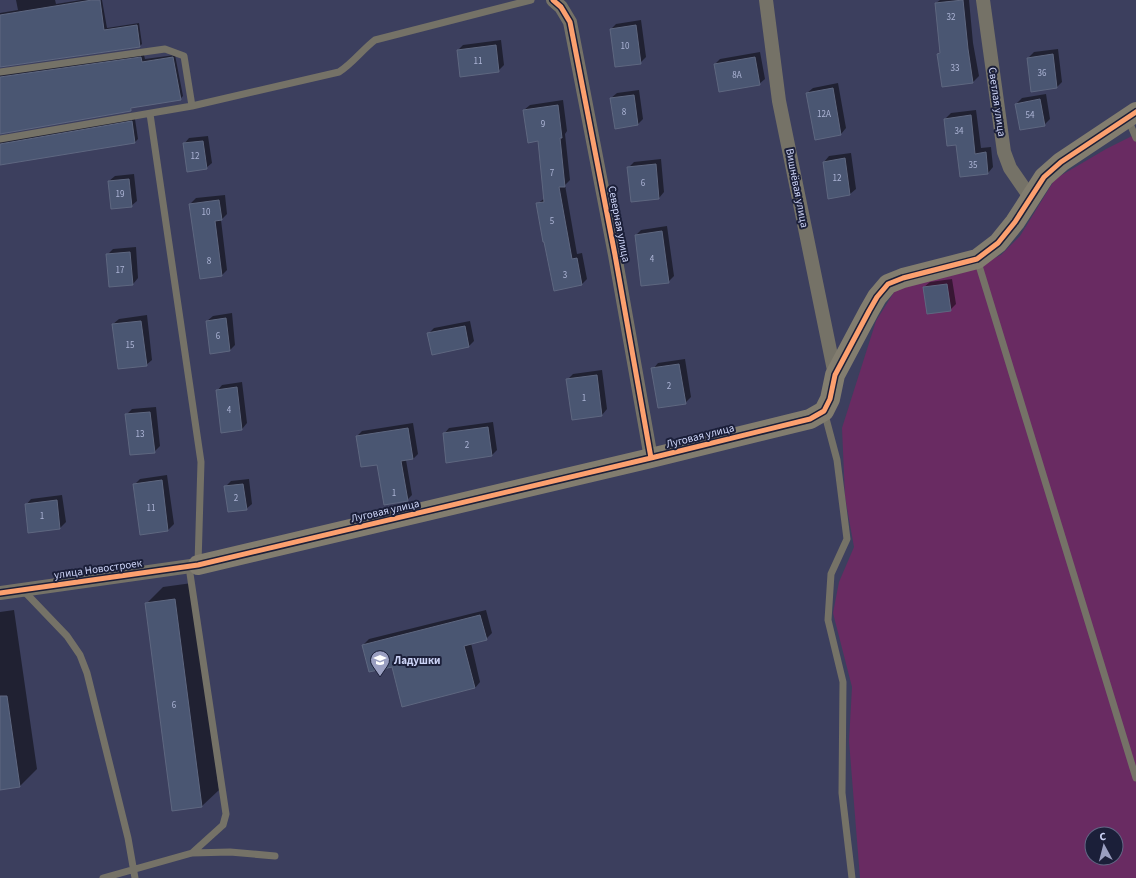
<svg xmlns="http://www.w3.org/2000/svg" width="1136" height="878" font-family="'Source Sans 3',sans-serif">
  <style>
    .green { fill: #692b62; fill-rule: evenodd }
    .shadow { fill: #0007 }
    .building { fill: #4a5672; stroke: #5e6780 }
    .lines { fill: none; stroke-linecap: round; stroke-linejoin: round }
    .lane { stroke: #757267; stroke-width: 7 }
    .street { stroke: #757267; stroke-width: 14 }
    .secondary { stroke: #827d6f; stroke-width: 20 }
    .cycleway-casing { stroke: #1b1f39; stroke-width: 8 }
    .cycleway { stroke: #fca06f; stroke-width: 5 }
    .labels { text-anchor: middle; dominant-baseline: central; stroke-width: 4; stroke-linejoin: round; paint-order: stroke }
    .number-label { font-size: 9px; fill: #acb4d5 }
    .street-label { font-size: 11px; fill: #ccd3f6; stroke: #1b1f39 }
    .poi-label { font-size: 11px; font-weight: bold; fill: #ccd3f6; stroke: #1b1f39; text-anchor: start }
  </style>
  <rect width="100%" height="100%" fill="#3c3f5e"/>
  <path class="green" d="M 1136,134 L 1136,878 L 860,878 L 849,741 L 852,687 L 833,613 L 839,582 L 854,547 L 845,497 L 842,428 L 876,321 L 896,289 L 961,273 L 1001,255 L 1020,236 L 1055,179 L 1106,149 ZM 1092,834 L 1116,834 L 1116,858 L 1092,858 Z"/>
  <path class="shadow" d="M 16,0 L 55,0 L 56,4 L 81,0 L 102,0 L 107,28 L 139,23 L 142,44 L 140,46 L 0,66 L 0,13 L 18,10 Z
    M 940,0 L 969,0 L 973,43 L 979,76 L 973,82 L 943,86 L 938,54 L 941,51 L 936,3 Z
    M 641,20 L 646,57 L 640,63 L 611,29 L 616,24 Z
    M 501,40 L 504,65 L 498,71 L 458,50 L 463,45 Z
    M 1058,49 L 1062,82 L 1057,87 L 1028,58 L 1034,52 Z
    M 760,52 L 765,79 L 759,84 L 715,64 L 720,59 Z
    M 144,55 L 145,59 L 175,55 L 183,96 L 180,99 L 133,106 L 131,110 L 0,133 L 0,73 Z
    M 838,83 L 846,128 L 841,134 L 807,93 L 813,88 Z
    M 639,90 L 643,119 L 638,124 L 611,98 L 617,93 Z
    M 1046,94 L 1050,119 L 1044,125 L 1016,104 L 1022,98 Z
    M 563,100 L 567,131 L 565,134 L 570,180 L 565,185 L 577,254 L 582,253 L 587,279 L 582,284 L 537,204 L 545,198 L 539,140 L 524,110 L 530,105 Z
    M 976,110 L 981,148 L 991,147 L 993,167 L 988,173 L 957,144 L 945,119 L 951,113 Z
    M 135,119 L 138,139 L 135,142 L 0,164 L 0,140 Z
    M 208,136 L 212,163 L 206,168 L 184,144 L 189,138 Z
    M 851,153 L 856,189 L 850,194 L 829,198 L 824,162 L 829,156 Z
    M 661,159 L 664,192 L 659,198 L 628,168 L 634,162 Z
    M 134,174 L 137,201 L 131,206 L 109,181 L 115,176 Z
    M 225,195 L 227,214 L 221,220 L 227,270 L 221,276 L 190,204 L 196,198 Z
    M 667,226 L 674,276 L 668,282 L 636,235 L 641,230 Z
    M 136,247 L 138,278 L 133,284 L 107,255 L 113,249 Z
    M 952,279 L 956,304 L 950,310 L 924,287 L 930,282 Z
    M 232,313 L 235,345 L 230,350 L 207,321 L 213,316 Z
    M 147,315 L 152,360 L 146,365 L 113,324 L 119,319 Z
    M 470,321 L 474,341 L 469,346 L 428,334 L 434,328 Z
    M 685,359 L 691,397 L 685,403 L 653,369 L 658,363 Z
    M 602,370 L 607,409 L 602,415 L 567,380 L 573,374 Z
    M 242,382 L 247,423 L 242,429 L 217,391 L 222,385 Z
    M 156,407 L 160,446 L 154,452 L 126,415 L 132,409 Z
    M 493,422 L 497,450 L 491,456 L 444,434 L 449,428 Z
    M 413,423 L 418,454 L 413,459 L 406,460 L 412,495 L 407,500 L 357,436 L 362,431 Z
    M 167,475 L 174,524 L 168,530 L 141,534 L 134,485 L 140,479 Z
    M 249,479 L 252,504 L 246,509 L 225,487 L 231,481 Z
    M 62,495 L 66,522 L 60,528 L 29,532 L 26,505 L 31,499 Z
    M 192,583 L 219,790 L 202,806 L 173,810 L 147,603 L 163,587 Z
    M 14,610 L 37,769 L 20,786 L 0,789 L 0,612 Z
    M 486,610 L 492,633 L 486,639 L 471,643 L 480,682 L 475,688 L 393,666 L 363,645 L 369,639 Z"/>
  <path class="building" d="M 92,0 L 100,0 L 104,30 L 137,25 L 140,47 L 0,67 L 0,15 Z
    M 963,0 L 968,49 L 973,83 L 942,87 L 937,54 L 940,53 L 935,3 Z
    M 636,25 L 641,64 L 615,67 L 610,29 Z
    M 496,45 L 499,72 L 460,77 L 457,50 Z
    M 1053,54 L 1057,88 L 1031,92 L 1027,58 Z
    M 141,57 L 142,62 L 173,57 L 181,100 L 131,108 L 131,111 L 0,134 L 0,77 Z
    M 755,57 L 760,85 L 719,92 L 714,64 Z
    M 833,88 L 841,135 L 815,140 L 806,93 Z
    M 634,95 L 638,125 L 615,129 L 610,98 Z
    M 1040,99 L 1045,126 L 1020,130 L 1015,104 Z
    M 558,105 L 562,138 L 560,138 L 565,187 L 559,187 L 572,259 L 577,258 L 582,285 L 554,291 L 544,242 L 543,242 L 536,203 L 544,202 L 538,141 L 528,143 L 523,110 Z
    M 971,115 L 975,154 L 986,152 L 988,174 L 960,177 L 956,145 L 947,146 L 944,119 Z
    M 132,121 L 135,143 L 0,165 L 0,144 Z
    M 203,141 L 207,169 L 187,172 L 183,143 Z
    M 845,158 L 850,195 L 828,199 L 823,162 Z
    M 656,164 L 659,199 L 631,202 L 627,167 Z
    M 129,179 L 132,207 L 111,209 L 108,181 Z
    M 219,200 L 222,220 L 215,221 L 222,276 L 200,279 L 189,204 Z
    M 662,231 L 669,283 L 641,286 L 635,235 Z
    M 130,252 L 133,285 L 109,287 L 106,254 Z
    M 947,284 L 951,311 L 927,314 L 923,287 Z
    M 226,318 L 230,351 L 210,354 L 206,321 Z
    M 141,321 L 147,366 L 118,369 L 112,324 Z
    M 465,326 L 469,347 L 432,355 L 427,333 Z
    M 679,364 L 686,404 L 658,408 L 651,368 Z
    M 597,375 L 602,416 L 572,420 L 566,379 Z
    M 237,387 L 242,430 L 221,433 L 216,390 Z
    M 150,412 L 155,453 L 130,455 L 125,414 Z
    M 488,427 L 492,456 L 446,463 L 443,433 Z
    M 408,428 L 413,459 L 401,461 L 408,501 L 384,505 L 377,465 L 361,467 L 356,436 Z
    M 162,480 L 168,531 L 140,535 L 133,484 Z
    M 243,484 L 247,510 L 228,512 L 224,486 Z
    M 57,500 L 60,529 L 28,533 L 25,504 Z
    M 175,599 L 202,807 L 172,811 L 145,603 Z
    M 480,615 L 487,640 L 464,646 L 475,688 L 402,707 L 392,667 L 369,672 L 362,645 Z
    M 0,696 L 7,696 L 20,787 L 0,790 Z"/>
  <g class="lines">
    <path class="lane" d="M 0,72 L 165,49 L 184,56 L 192,106
      M 150,114 L 201,462 L 198,564
      M 1128,119 L 1136,138
      M 0,139 L 192,106 L 339,72 C 353,63 362,50 375,40 L 531,0
      M 977,259 L 1136,778
      M 824,411 L 837,460 L 847,539 L 831,574 L 828,620 L 843,682 L 842,793 L 852,878
      M 189,567 L 226,814 L 223,825 L 192,853
      M 22,589 L 67,636 L 80,655 L 87,673 L 128,838 L 135,878
      M 103,878 L 192,853 L 230,852 L 275,856"/>
    <path class="street" d="M 553,0 L 561,7 L 570,22 L 615,255 L 651,458
      M 766,0 L 779,101 L 835,375
      M 983,0 L 1004,152 L 1010,168 L 1030,197
      M 0,593 L 198,565"/>
    <path class="secondary" d="M 198,565 L 651,458 L 810,419 L 824,411 L 830,399 L 835,375 L 869,311 L 877,297 L 888,284 L 903,278 L 977,259 L 998,243 L 1015,222 L 1044,177 L 1061,162 L 1136,112"/>
    <defs>
      <path id="cycleway" d="M 553,0 L 561,7 L 570,22 L 615,255 L 651,458
        M 0,593 L 198,565 L 651,458 L 810,419 L 824,411 L 830,399 L 835,375 L 869,311 L 877,297 L 888,284 L 903,278 L 977,259 L 998,243 L 1015,222 L 1044,177 L 1061,162 L 1136,112"/>
    </defs>
    <use href="#cycleway" class="cycleway-casing"/>
    <use href="#cycleway" class="cycleway"/>
  </g>
  <defs>
    <symbol id="school-pin" viewBox="-11 -11 22 30"><path d="M0 17L-7.5 6A9.5 9.5 0 1 1 7.5 6Z" fill="#9a9fc1" stroke="#1b1f39"/><path d="M0-5L7-2L0 1L-7-2ZM-4 1L0 2.5L4 1V4Q0 6-4 4Z" fill="#fff"/></symbol>
  </defs>
  <g fill-rule="evenodd">
    <use href="#school-pin" x="369" y="649" width="22" height="30"/>
  </g>
  <g class="labels">
    <g class="number-label">
      <text x="951" y="17">32</text>
      <text x="625" y="46">10</text>
      <text x="478" y="61">11</text>
      <text x="955" y="68">33</text>
      <text x="1042" y="73">36</text>
      <text x="737" y="75">8А</text>
      <text x="624" y="112">8</text>
      <text x="824" y="114">12А</text>
      <text x="1030" y="115">54</text>
      <text x="543" y="124">9</text>
      <text x="959" y="131">34</text>
      <text x="195" y="156">12</text>
      <text x="973" y="165">35</text>
      <text x="552" y="173">7</text>
      <text x="837" y="178">12</text>
      <text x="643" y="183">6</text>
      <text x="120" y="194">19</text>
      <text x="206" y="212">10</text>
      <text x="552" y="221">5</text>
      <text x="652" y="259">4</text>
      <text x="209" y="261">8</text>
      <text x="120" y="270">17</text>
      <text x="565" y="275">3</text>
      <text x="218" y="336">6</text>
      <text x="130" y="345">15</text>
      <text x="669" y="386">2</text>
      <text x="584" y="398">1</text>
      <text x="229" y="410">4</text>
      <text x="140" y="434">13</text>
      <text x="467" y="445">2</text>
      <text x="394" y="493">1</text>
      <text x="236" y="498">2</text>
      <text x="151" y="508">11</text>
      <text x="42" y="516">1</text>
      <text x="174" y="705">6</text>
    </g>
    <g class="street-label">
      <text transform="translate(997 102) rotate(82)">Светлая улица</text>
      <text transform="translate(797 188) rotate(79)">Вишнёвая улица</text>
      <text transform="translate(619 224) rotate(79)">Северная улица</text>
      <text transform="translate(700 436) rotate(-14)">Луговая улица</text>
      <text transform="translate(385 511) rotate(-13)">Луговая улица</text>
      <text transform="translate(98 569) rotate(-8)">улица Новостроек</text>
    </g>
    <g class="poi-label">
      <text x="394" y="660">Ладушки</text>
    </g>
  </g>
  <g transform="translate(1104 846) rotate(353)"><circle r="19" fill="#1b1f39" stroke="#626785"/>
  <path d="M0-3L7 15L0 10L-7 15Z" fill="#9a9fc1"/>
  <text y="-6" font-size="11" font-weight="bold" text-anchor="middle" fill="#ccd3f6">С</text>
  </g>
</svg>
